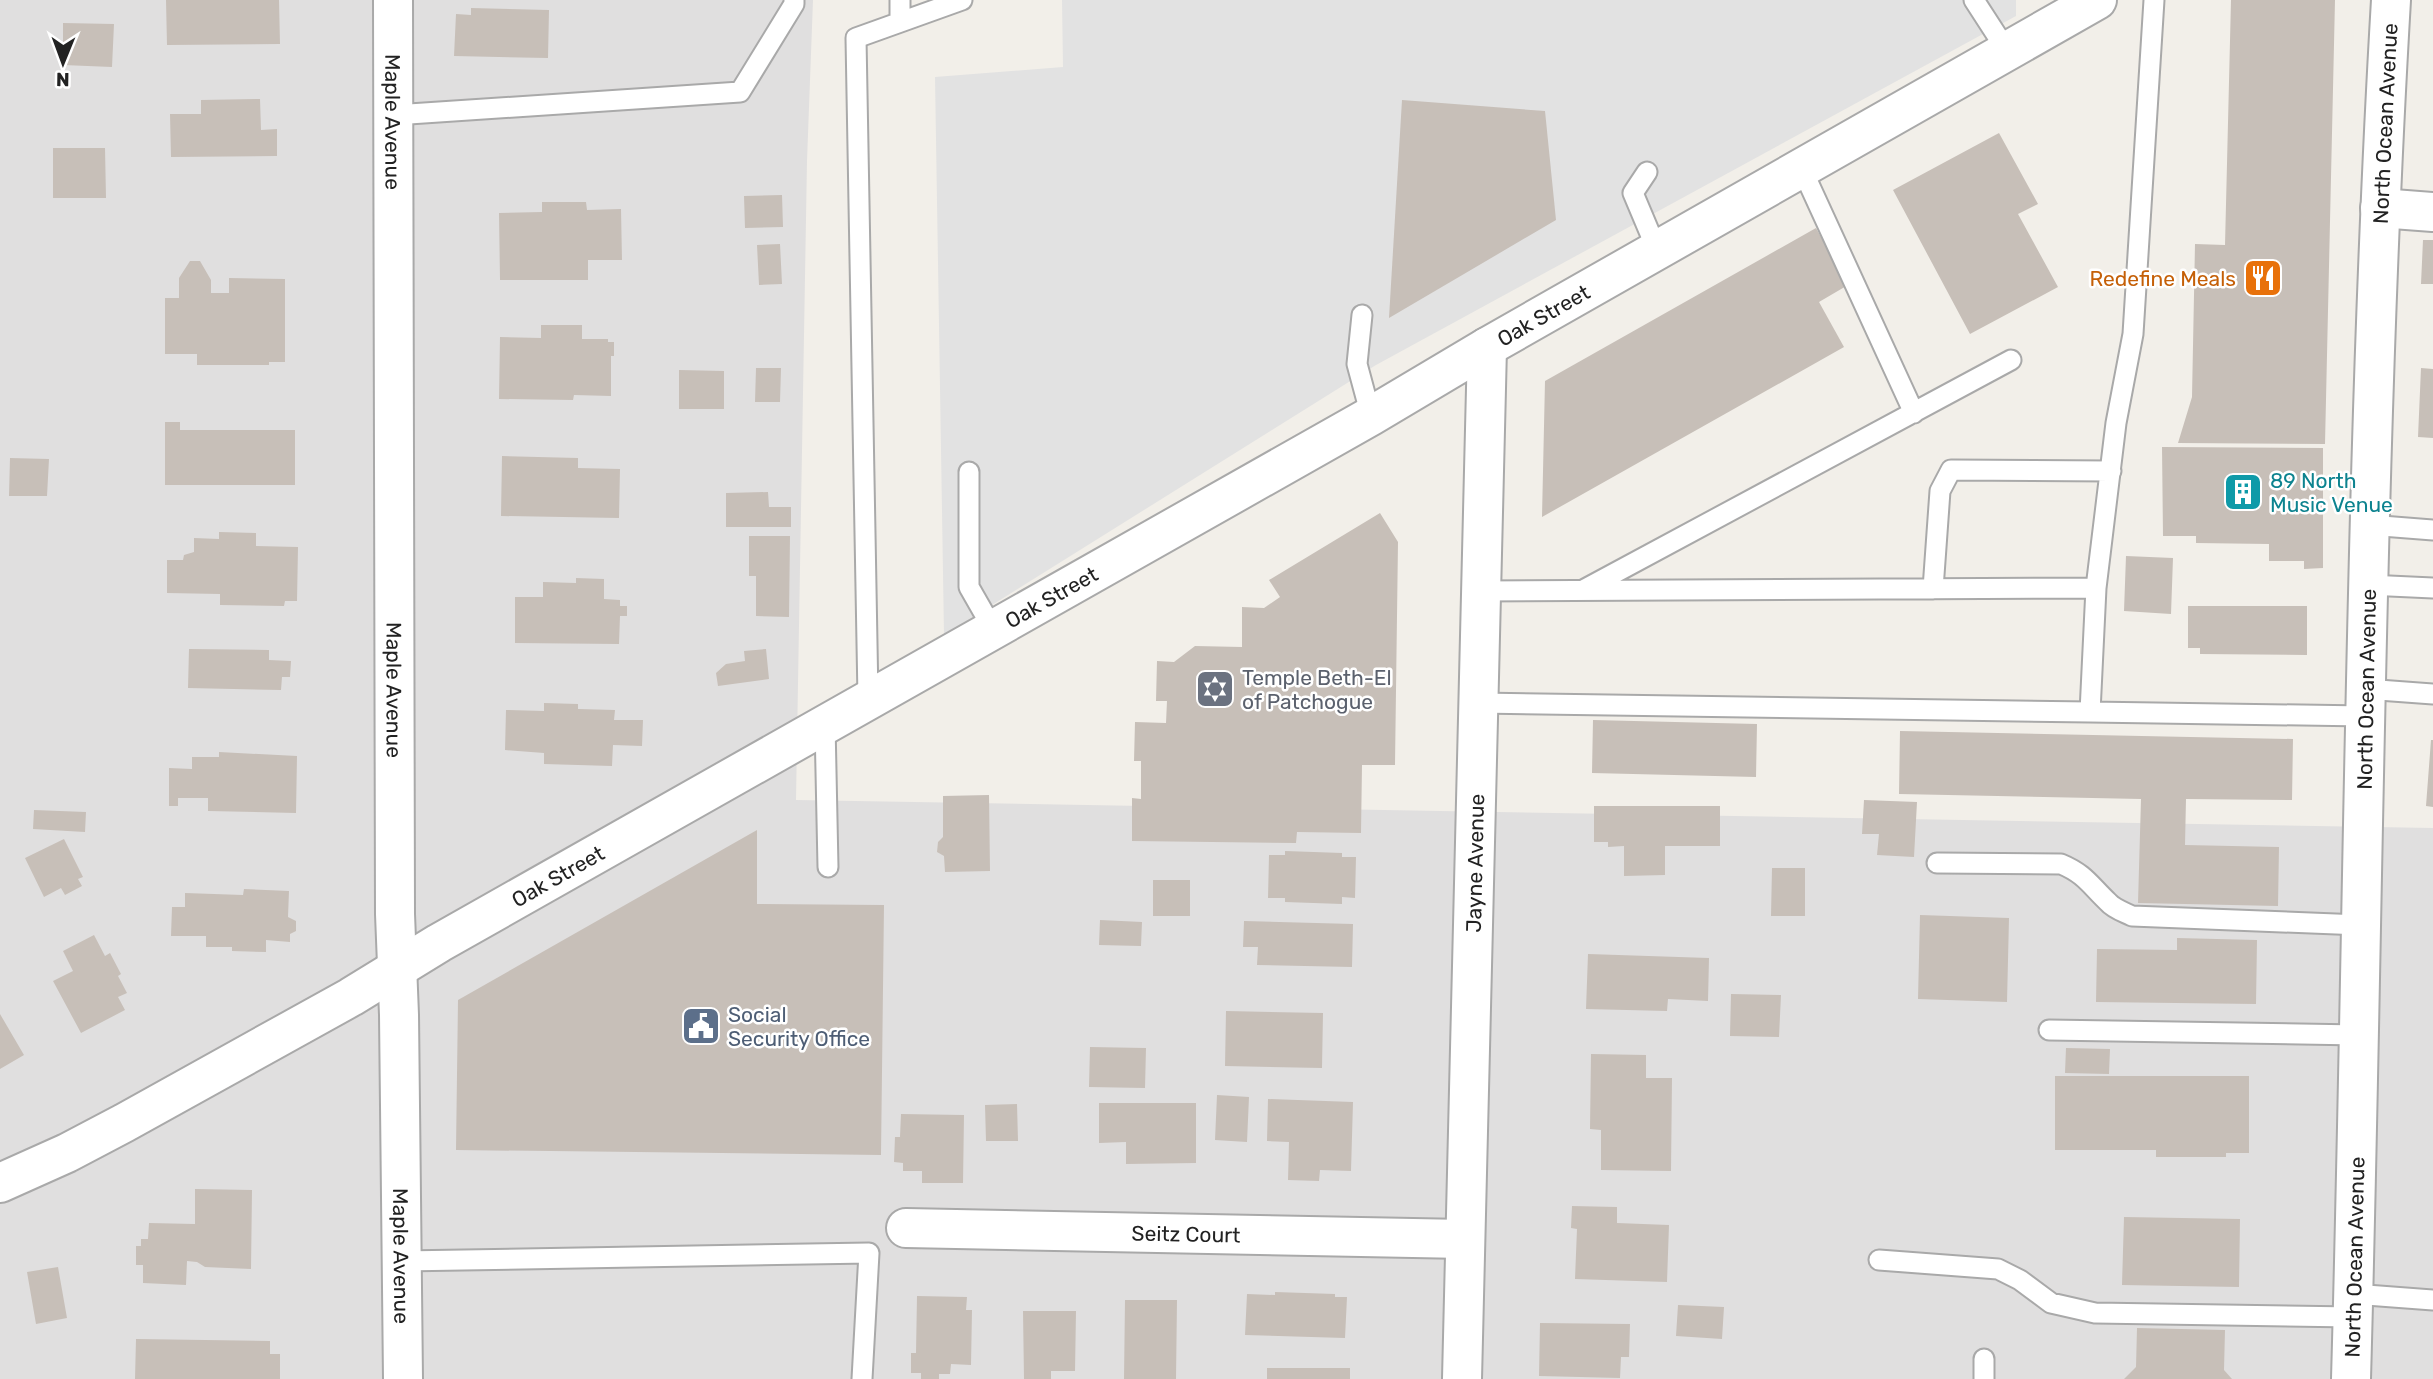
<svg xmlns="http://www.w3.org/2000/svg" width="2433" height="1379" font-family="Rubik,sans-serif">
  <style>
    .residential { fill: #e0dfdf }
    .parking { fill: #e2e2e2 }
    .building { fill: #c7bfb8 }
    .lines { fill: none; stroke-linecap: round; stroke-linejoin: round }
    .service-casing { stroke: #a9a9a9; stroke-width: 23 }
    .minor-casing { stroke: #a9a9a9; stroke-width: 42 }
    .tertiary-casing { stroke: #a9a9a9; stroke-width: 42 }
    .service { stroke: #fff; stroke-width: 19 }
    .minor { stroke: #fff; stroke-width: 38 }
    .tertiary { stroke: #fff; stroke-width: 38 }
    .labels { text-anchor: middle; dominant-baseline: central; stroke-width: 5; stroke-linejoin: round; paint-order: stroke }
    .street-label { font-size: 21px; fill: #222; stroke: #fff }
    .food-label { font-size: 21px; fill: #c56008; stroke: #fff; text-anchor: end }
    .culture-label { font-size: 21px; fill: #0d838f; stroke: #fff; text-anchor: start }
    .worship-label { font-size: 21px; fill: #5b616d; stroke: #fff; text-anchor: start }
    .service-label { font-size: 21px; fill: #4e5e75; stroke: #fff; text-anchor: start }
  </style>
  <rect width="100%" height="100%" fill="#f2efe9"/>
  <path class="residential" d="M 0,0 L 813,0 L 807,161 L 796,800 L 2433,828 L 2433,1379 L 0,1379 Z"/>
  <path class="parking" d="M 1062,0 L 2016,0 L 2016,16 L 1376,365 L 944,635 L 935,77 L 1063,67 Z"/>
  <path class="building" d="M 166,0 L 279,0 L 280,44 L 167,45 Z
    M 2231,0 L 2335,0 L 2325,444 L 2178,443 L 2192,397 L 2195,244 L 2225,245 Z
    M 471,8 L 549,10 L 548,58 L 454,56 L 456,14 L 471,15 Z
    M 63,23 L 114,24 L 112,67 L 63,65 Z
    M 260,99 L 261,130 L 277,129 L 277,156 L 171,157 L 170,114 L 201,114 L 201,100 Z
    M 1402,100 L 1545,111 L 1556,220 L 1389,318 Z
    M 1999,133 L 2038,204 L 2018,214 L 2058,287 L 1970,334 L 1893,190 Z
    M 53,148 L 105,148 L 106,198 L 53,198 Z
    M 782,195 L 783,227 L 745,228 L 744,196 Z
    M 542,202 L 586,202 L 587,210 L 621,209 L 622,260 L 588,260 L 588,280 L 500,280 L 499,213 L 542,212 Z
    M 1816,228 L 1848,285 L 1819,302 L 1844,347 L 1542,517 L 1545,381 Z
    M 2423,240 L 2433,240 L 2433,284 L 2421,284 Z
    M 780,244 L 782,284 L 759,285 L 757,245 Z
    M 190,261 L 200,261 L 211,280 L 211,293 L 229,293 L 229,278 L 285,279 L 285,362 L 269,362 L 269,365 L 197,365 L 197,354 L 165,354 L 165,298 L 179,298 L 179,278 Z
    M 541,325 L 582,325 L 582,339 L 608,339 L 608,342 L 614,342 L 614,356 L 611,356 L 611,396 L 574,395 L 573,400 L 499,399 L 500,337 L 541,338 Z
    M 756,368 L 781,368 L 780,402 L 755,402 Z
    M 2421,368 L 2433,369 L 2433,438 L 2418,437 Z
    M 679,370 L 724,371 L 724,409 L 679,409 Z
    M 165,422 L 180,422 L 180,430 L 295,430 L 295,485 L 165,485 Z
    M 2162,447 L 2323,448 L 2323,568 L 2304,569 L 2304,561 L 2269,561 L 2269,544 L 2196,543 L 2196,536 L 2163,536 Z
    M 502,456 L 578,458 L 578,468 L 620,469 L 619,518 L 501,516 Z
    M 10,458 L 49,459 L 47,496 L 9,496 Z
    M 768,492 L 769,507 L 791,507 L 791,527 L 726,527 L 726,493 Z
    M 1380,513 L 1398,542 L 1395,765 L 1362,765 L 1361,833 L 1297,832 L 1296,843 L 1132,841 L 1132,798 L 1141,799 L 1141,761 L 1134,761 L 1135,722 L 1166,723 L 1167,701 L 1156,701 L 1157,661 L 1174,662 L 1195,646 L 1242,647 L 1242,607 L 1264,608 L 1280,597 L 1269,580 Z
    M 219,532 L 256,533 L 256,546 L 298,547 L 297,601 L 285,601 L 284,606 L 220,605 L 220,594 L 167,593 L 167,560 L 183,560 L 184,555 L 194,552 L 194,538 L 219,539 Z
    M 749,536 L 790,536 L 789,617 L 756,616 L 756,576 L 749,576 Z
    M 2126,556 L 2173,558 L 2171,614 L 2124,611 Z
    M 576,578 L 604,579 L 604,599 L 620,600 L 620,606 L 627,606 L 627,616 L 620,616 L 619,644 L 515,643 L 515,597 L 543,597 L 543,582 L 576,583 Z
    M 2188,606 L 2307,606 L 2307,655 L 2200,654 L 2200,648 L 2188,648 Z
    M 189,649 L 269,650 L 269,660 L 291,661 L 290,677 L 282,677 L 281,690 L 188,688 Z
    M 766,649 L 769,679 L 718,686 L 716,673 L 726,664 L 745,661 L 744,651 Z
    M 544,703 L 578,704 L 578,709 L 615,710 L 614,720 L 643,720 L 642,746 L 613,745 L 612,766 L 544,764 L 544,753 L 505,750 L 506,710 L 544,711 Z
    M 1593,720 L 1757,724 L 1756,777 L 1592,773 Z
    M 1900,731 L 2293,739 L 2292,800 L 2186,799 L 2185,845 L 2279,847 L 2278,906 L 2138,903 L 2141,799 L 1899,794 Z
    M 2431,740 L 2433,740 L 2433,807 L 2426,806 Z
    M 219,752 L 297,756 L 296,813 L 208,811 L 208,798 L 178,798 L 178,806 L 169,806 L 169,768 L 192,769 L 192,757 L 219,757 Z
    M 989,795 L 990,871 L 945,872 L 944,856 L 937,852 L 938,842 L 943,837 L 943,796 Z
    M 1864,800 L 1917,802 L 1914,857 L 1877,855 L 1879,834 L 1862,834 Z
    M 1594,806 L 1720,806 L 1720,846 L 1665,846 L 1665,875 L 1624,876 L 1624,846 L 1608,847 L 1608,842 L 1594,842 Z
    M 34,810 L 86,812 L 85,832 L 33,829 Z
    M 757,830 L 757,904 L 884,905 L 881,1155 L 456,1150 L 458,1000 Z
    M 64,839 L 83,877 L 78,879 L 82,886 L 65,895 L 61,888 L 44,897 L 25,858 Z
    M 1285,851 L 1342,853 L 1342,857 L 1356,857 L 1355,898 L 1342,897 L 1342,904 L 1285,902 L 1285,898 L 1268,898 L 1269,855 L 1285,855 Z
    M 1772,868 L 1805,868 L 1805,916 L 1771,916 Z
    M 1153,880 L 1190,880 L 1190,916 L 1153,916 Z
    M 244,889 L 289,891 L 288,917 L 296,921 L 296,931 L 290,934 L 290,942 L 266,940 L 266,952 L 232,951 L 232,947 L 206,947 L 206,936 L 171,936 L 172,907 L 185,907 L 185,893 L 243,895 Z
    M 1920,915 L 2009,918 L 2007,1002 L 1918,999 Z
    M 1100,920 L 1142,922 L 1141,946 L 1099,945 Z
    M 1244,921 L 1353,924 L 1352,967 L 1257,965 L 1258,947 L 1243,947 Z
    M 94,935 L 105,956 L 110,953 L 121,974 L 118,976 L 127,993 L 118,997 L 125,1010 L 81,1033 L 53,981 L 73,971 L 63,951 Z
    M 2177,938 L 2257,940 L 2256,1004 L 2096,1002 L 2097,949 L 2177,950 Z
    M 1588,954 L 1709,958 L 1708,1001 L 1668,999 L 1667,1011 L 1586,1009 Z
    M 1731,994 L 1781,995 L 1779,1037 L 1730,1036 Z
    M 1226,1011 L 1323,1013 L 1322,1068 L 1225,1066 Z
    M 0,1014 L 24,1055 L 0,1069 Z
    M 1090,1047 L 1146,1048 L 1145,1088 L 1089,1087 Z
    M 2066,1048 L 2110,1049 L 2109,1074 L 2065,1073 Z
    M 1591,1054 L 1646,1055 L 1646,1078 L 1672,1078 L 1671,1171 L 1601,1170 L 1601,1130 L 1590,1129 Z
    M 2055,1076 L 2249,1076 L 2249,1153 L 2226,1153 L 2226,1157 L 2156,1157 L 2156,1150 L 2055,1150 Z
    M 1217,1095 L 1249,1097 L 1247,1142 L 1215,1140 Z
    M 1268,1099 L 1353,1102 L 1351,1171 L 1320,1170 L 1319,1181 L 1288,1180 L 1289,1142 L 1267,1141 Z
    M 1099,1103 L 1196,1103 L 1196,1163 L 1126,1164 L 1126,1142 L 1099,1143 Z
    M 1017,1104 L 1018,1141 L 986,1141 L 985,1105 Z
    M 901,1114 L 964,1115 L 963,1183 L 922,1183 L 922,1171 L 903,1171 L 903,1163 L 894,1162 L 895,1137 L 900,1137 Z
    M 195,1189 L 252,1190 L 251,1269 L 205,1267 L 197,1262 L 187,1261 L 186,1285 L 143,1283 L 143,1265 L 136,1265 L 136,1246 L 141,1246 L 141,1239 L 148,1239 L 149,1223 L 195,1224 Z
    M 1572,1206 L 1617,1207 L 1617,1223 L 1669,1225 L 1667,1282 L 1575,1279 L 1577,1229 L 1571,1228 Z
    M 2124,1217 L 2240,1219 L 2239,1287 L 2122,1285 Z
    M 58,1267 L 67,1318 L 36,1324 L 27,1272 Z
    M 1275,1292 L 1335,1294 L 1335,1297 L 1347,1297 L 1345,1338 L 1245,1335 L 1247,1294 L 1275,1295 Z
    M 917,1296 L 967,1297 L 966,1310 L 972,1310 L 971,1365 L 951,1364 L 950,1374 L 939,1374 L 939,1379 L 921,1379 L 921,1373 L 911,1373 L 911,1353 L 916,1353 Z
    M 1125,1300 L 1177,1300 L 1176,1379 L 1124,1379 Z
    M 1678,1305 L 1724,1307 L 1722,1339 L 1676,1336 Z
    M 1023,1311 L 1076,1311 L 1075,1371 L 1051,1371 L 1051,1379 L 1024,1379 Z
    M 1540,1323 L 1630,1324 L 1629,1357 L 1621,1357 L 1620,1378 L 1539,1376 Z
    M 2137,1328 L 2225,1330 L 2224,1370 L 2232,1379 L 2124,1379 L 2136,1367 Z
    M 136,1339 L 270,1341 L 270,1354 L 280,1354 L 280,1379 L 135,1379 Z
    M 1267,1368 L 1350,1368 L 1350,1379 L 1267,1379 Z"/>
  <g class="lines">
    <defs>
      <path id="service" d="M 1974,0 L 2007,51
        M 900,22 L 900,0
        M 394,115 L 740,92 L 794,4 L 794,0
        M 1802,169 L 1914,413
        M 1647,172 L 1633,193 L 1657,250
        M 1362,315 L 1357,364 L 1371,416
        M 969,472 L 969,587 L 993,629
        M 2369,525 L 2433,530
        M 2368,585 L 2433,588
        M 2096,588 L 2116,423 L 2133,334 L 2154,0
        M 1585,589 L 2011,360
        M 1933,589 L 1940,491 L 1951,470 L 2111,471
        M 1481,591 L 2096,588 L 2090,712 L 2365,716
        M 2365,689 L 2433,694
        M 868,698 L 856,38 L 962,0
        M 1478,703 L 2090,712
        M 825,724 L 828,867
        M 1937,863 L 2061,864 C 2085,874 2090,885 2108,902 C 2114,909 2124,912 2132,916 L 2361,925
        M 2049,1030 L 2359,1035
        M 1879,1260 L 1998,1269 L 2020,1280 L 2051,1303 L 2095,1313 L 2353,1317
        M 402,1261 L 869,1253 L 862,1379
        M 2353,1294 L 2433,1300
        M 1984,1379 L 1984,1359"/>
      <g id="minor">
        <path id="s1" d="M 393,0 L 395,914 L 399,1015 L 403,1379"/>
        <path d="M 2380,208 L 2433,212"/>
        <path id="s2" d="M 0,1183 L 67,1153 L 124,1123 L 351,997 L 439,943 L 1371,416 L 1487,347 L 2097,0"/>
        <path id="s3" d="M 906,1228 L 1465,1239"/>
        <path id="s4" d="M 1462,1379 L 1487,347"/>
      </g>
      <g id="tertiary">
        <path id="s5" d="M 2351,1379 C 2364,919 2364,459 2391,0"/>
      </g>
    </defs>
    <use href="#service" class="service-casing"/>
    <use href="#minor" class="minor-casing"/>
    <use href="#tertiary" class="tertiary-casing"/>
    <use href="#service" class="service"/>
    <use href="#minor" class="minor"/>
    <use href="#tertiary" class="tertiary"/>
  </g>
  <defs>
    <symbol id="restaurant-square" viewBox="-11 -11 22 22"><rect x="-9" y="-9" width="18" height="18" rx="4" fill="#e8710a" stroke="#fff"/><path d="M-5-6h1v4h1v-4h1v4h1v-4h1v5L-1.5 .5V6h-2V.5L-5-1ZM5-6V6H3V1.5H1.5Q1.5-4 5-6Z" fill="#fff"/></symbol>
    <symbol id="building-square" viewBox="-11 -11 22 22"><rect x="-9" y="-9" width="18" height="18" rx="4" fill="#0f9aa8" stroke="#fff"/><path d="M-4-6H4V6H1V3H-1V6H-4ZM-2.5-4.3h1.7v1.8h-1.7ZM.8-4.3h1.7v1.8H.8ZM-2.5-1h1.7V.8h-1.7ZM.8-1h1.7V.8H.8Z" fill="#fff"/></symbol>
    <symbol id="synagogue-square" viewBox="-11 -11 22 22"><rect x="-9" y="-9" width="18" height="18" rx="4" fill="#6b7280" stroke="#fff"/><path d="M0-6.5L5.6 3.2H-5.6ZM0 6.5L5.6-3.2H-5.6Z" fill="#fff"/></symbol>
    <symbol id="civic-square" viewBox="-11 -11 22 22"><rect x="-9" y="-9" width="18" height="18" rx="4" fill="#5c6f8a" stroke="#fff"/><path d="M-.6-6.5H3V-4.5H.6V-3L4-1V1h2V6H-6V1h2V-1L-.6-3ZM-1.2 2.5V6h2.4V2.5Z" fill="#fff"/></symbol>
  </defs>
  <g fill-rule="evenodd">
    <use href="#restaurant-square" x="2241" y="256" width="44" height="44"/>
    <use href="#building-square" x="2221" y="470" width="44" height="44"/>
    <use href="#synagogue-square" x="1193" y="667" width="44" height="44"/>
    <use href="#civic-square" x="679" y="1004" width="44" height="44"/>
  </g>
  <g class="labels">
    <g class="street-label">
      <text stroke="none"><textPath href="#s1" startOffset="122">Maple Avenue</textPath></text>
      <text stroke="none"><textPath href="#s5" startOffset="1256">North Ocean Avenue</textPath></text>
      <text stroke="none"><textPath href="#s2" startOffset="1771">Oak Street</textPath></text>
      <text stroke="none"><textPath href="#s2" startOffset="1204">Oak Street</textPath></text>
      <text stroke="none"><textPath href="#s5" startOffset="690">North Ocean Avenue</textPath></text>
      <text stroke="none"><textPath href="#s1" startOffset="690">Maple Avenue</textPath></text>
      <text stroke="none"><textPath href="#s4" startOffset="516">Jayne Avenue</textPath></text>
      <text stroke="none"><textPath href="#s2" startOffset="637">Oak Street</textPath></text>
      <text stroke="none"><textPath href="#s3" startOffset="280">Seitz Court</textPath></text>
      <text stroke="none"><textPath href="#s1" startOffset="1256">Maple Avenue</textPath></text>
      <text stroke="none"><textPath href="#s5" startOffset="122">North Ocean Avenue</textPath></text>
    </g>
    <g class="food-label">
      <text x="2236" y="278">Redefine Meals</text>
    </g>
    <g class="culture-label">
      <text x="2270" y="480">89 North<tspan x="2270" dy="24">Music Venue</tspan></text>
    </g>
    <g class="worship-label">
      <text x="1242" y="677">Temple Beth-El<tspan x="1242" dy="24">of Patchogue</tspan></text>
    </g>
    <g class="service-label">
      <text x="728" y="1014">Social<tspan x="728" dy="24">Security Office</tspan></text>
    </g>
  </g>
  <g transform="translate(63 63) rotate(181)" stroke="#ffffff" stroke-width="5" paint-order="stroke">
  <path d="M0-5L12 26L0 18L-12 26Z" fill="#222222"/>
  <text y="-10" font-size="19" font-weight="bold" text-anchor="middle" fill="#222222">N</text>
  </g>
</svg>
